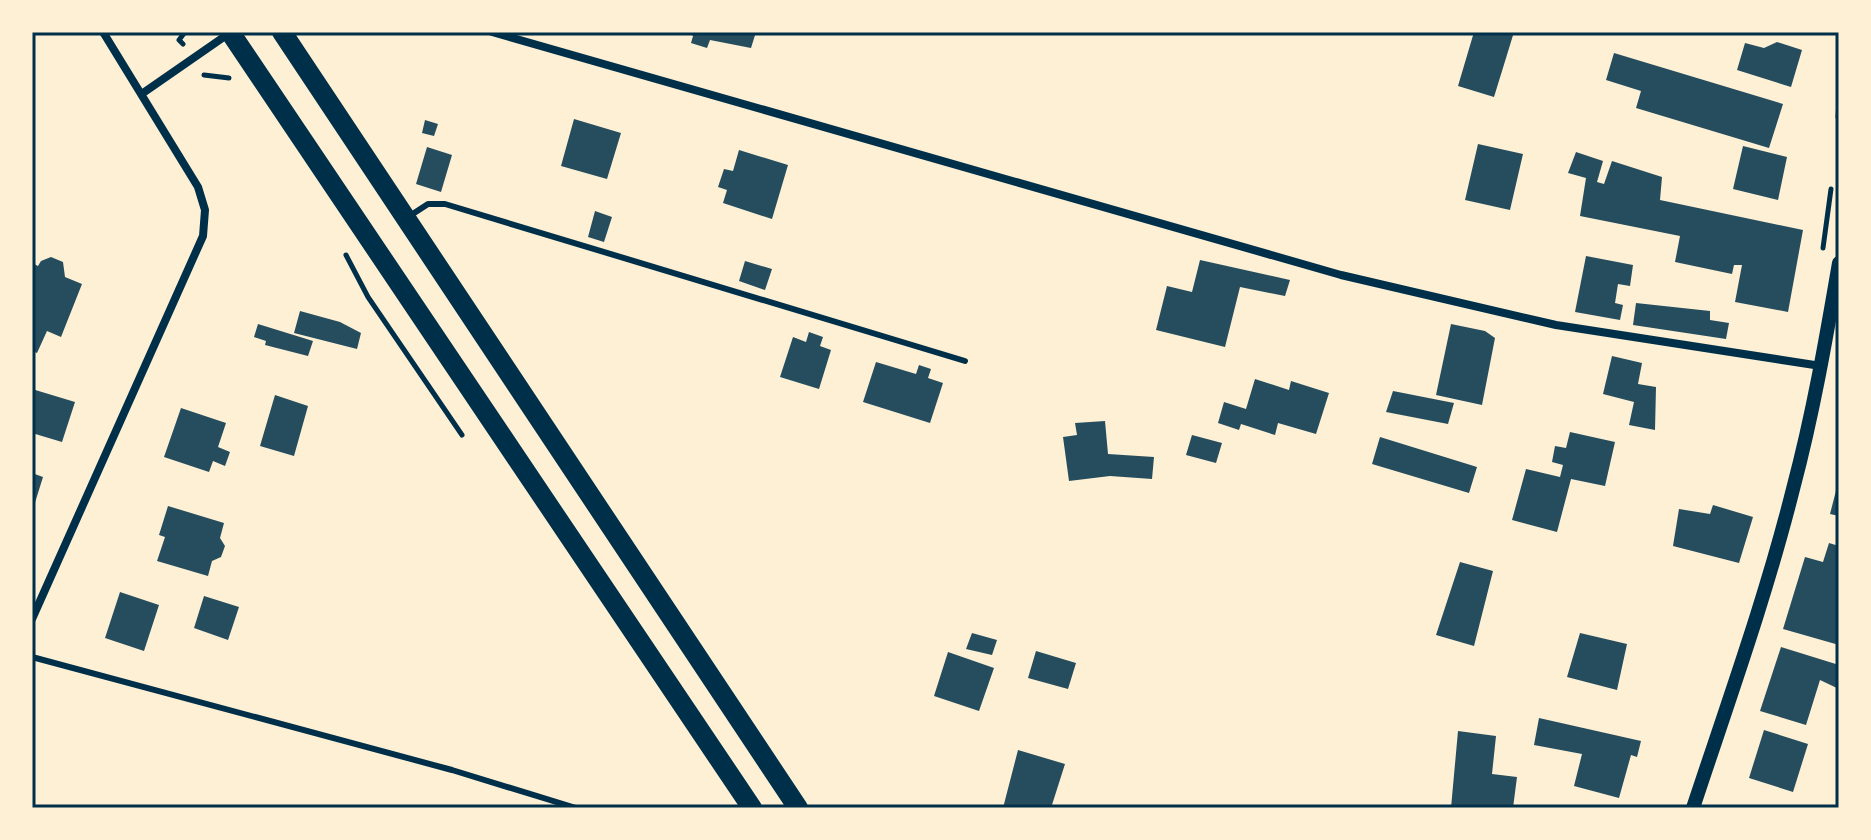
<svg xmlns="http://www.w3.org/2000/svg" width="1871" height="840" font-family="'Crimson Pro',serif">
  <style>
    .building { fill: #264d5e }
    .lines { fill: none; stroke-linecap: round; stroke-linejoin: round }
    .path { stroke: #003049; stroke-width: 5 }
    .service { stroke: #003049; stroke-width: 6 }
    .minor { stroke: #003049; stroke-width: 8 }
    .tertiary { stroke: #003049; stroke-width: 14 }
    .primary { stroke: #003049; stroke-width: 20 }
    .neatline { fill: none; stroke: #003049; stroke-width: 3 }
  </style>
  <rect width="100%" height="100%" fill="#fdf0d5"/>
  <path class="building" d="M 689,32 L 756,32 L 751,48 L 710,40 L 707,48 L 691,43 L 693,36 Z
    M 1474,32 L 1514,32 L 1494,97 L 1458,86 Z
    M 1777,42 L 1802,50 L 1791,87 L 1737,70 L 1745,43 L 1764,48 Z
    M 1614,53 L 1783,104 L 1769,148 L 1636,108 L 1641,91 L 1606,80 Z
    M 574,119 L 621,133 L 607,179 L 561,166 Z
    M 425,120 L 438,124 L 434,136 L 422,133 Z
    M 1478,144 L 1523,154 L 1510,210 L 1465,200 Z
    M 1743,146 L 1787,157 L 1778,200 L 1733,189 Z
    M 427,147 L 452,155 L 441,192 L 416,184 Z
    M 739,150 L 788,165 L 772,219 L 723,203 L 727,190 L 718,187 L 724,169 L 733,171 Z
    M 1576,152 L 1603,161 L 1597,182 L 1604,184 L 1612,161 L 1662,177 L 1660,200 L 1803,230 L 1788,312 L 1735,302 L 1742,265 L 1734,265 L 1732,274 L 1675,262 L 1680,236 L 1580,216 L 1586,178 L 1568,173 Z
    M 595,211 L 612,217 L 604,242 L 588,237 Z
    M 1586,256 L 1633,265 L 1630,286 L 1618,284 L 1615,303 L 1623,305 L 1620,320 L 1575,312 Z
    M 51,257 L 63,262 L 65,277 L 82,284 L 61,337 L 47,331 L 37,353 L 32,351 L 32,263 L 38,266 L 41,261 Z
    M 1200,260 L 1290,280 L 1285,296 L 1240,287 L 1225,347 L 1156,330 L 1167,286 L 1192,292 Z
    M 745,261 L 772,269 L 765,290 L 739,281 Z
    M 1636,303 L 1710,311 L 1710,320 L 1729,323 L 1726,339 L 1633,325 Z
    M 300,311 L 340,322 L 361,333 L 357,349 L 294,333 Z
    M 258,324 L 313,341 L 308,356 L 265,345 L 266,341 L 254,337 Z
    M 1451,324 L 1485,331 L 1495,338 L 1482,405 L 1436,395 Z
    M 809,332 L 823,337 L 820,346 L 831,350 L 819,389 L 780,377 L 793,337 L 806,342 Z
    M 1612,356 L 1642,363 L 1638,384 L 1656,387 L 1655,430 L 1629,425 L 1634,402 L 1603,394 Z
    M 876,362 L 916,374 L 919,365 L 931,369 L 928,378 L 943,383 L 930,423 L 863,402 Z
    M 1255,379 L 1289,390 L 1291,381 L 1329,393 L 1316,434 L 1278,423 L 1275,435 L 1241,424 L 1239,430 L 1218,423 L 1224,402 L 1246,409 Z
    M 32,389 L 75,402 L 62,442 L 32,433 Z
    M 1393,391 L 1454,403 L 1448,424 L 1386,412 Z
    M 275,395 L 308,406 L 294,456 L 260,446 Z
    M 181,408 L 226,423 L 218,447 L 230,452 L 225,466 L 213,461 L 209,472 L 164,457 Z
    M 1105,421 L 1108,454 L 1154,457 L 1152,479 L 1110,476 L 1069,481 L 1063,437 L 1077,435 L 1075,423 Z
    M 1570,432 L 1615,442 L 1605,486 L 1571,479 L 1557,532 L 1512,520 L 1526,469 L 1560,477 L 1563,465 L 1552,462 L 1555,446 L 1566,448 Z
    M 1192,435 L 1222,443 L 1216,463 L 1186,455 Z
    M 1380,437 L 1477,467 L 1469,493 L 1372,464 Z
    M 32,473 L 43,477 L 33,509 L 32,509 Z
    M 1838,483 L 1839,483 L 1839,516 L 1830,514 Z
    M 1713,505 L 1753,517 L 1739,563 L 1673,546 L 1679,509 L 1710,514 Z
    M 168,506 L 224,523 L 220,538 L 225,546 L 221,557 L 212,561 L 208,576 L 157,561 L 165,537 L 159,535 Z
    M 1829,543 L 1839,546 L 1839,645 L 1783,629 L 1805,557 L 1823,562 Z
    M 1460,562 L 1493,571 L 1474,646 L 1436,635 Z
    M 120,592 L 159,605 L 144,651 L 105,638 Z
    M 204,596 L 239,607 L 228,640 L 194,628 Z
    M 972,633 L 997,640 L 992,655 L 966,649 Z
    M 1580,633 L 1627,644 L 1617,690 L 1567,677 Z
    M 1781,647 L 1839,665 L 1839,689 L 1820,680 L 1806,725 L 1760,711 Z
    M 1036,651 L 1076,663 L 1068,689 L 1028,678 Z
    M 948,652 L 994,668 L 979,711 L 934,696 Z
    M 1539,718 L 1641,741 L 1637,757 L 1631,755 L 1619,798 L 1574,786 L 1582,754 L 1534,745 Z
    M 1764,730 L 1808,744 L 1793,792 L 1749,778 Z
    M 1458,731 L 1496,736 L 1492,774 L 1517,777 L 1513,808 L 1451,808 Z
    M 1018,750 L 1065,764 L 1051,808 L 1003,808 Z"/>
  <g class="lines">
    <path class="path" d="M 183,44 L 179,40 L 185,32
      M 204,75 L 229,78
      M 1838,117 L 1839,103
      M 1823,248 L 1831,189
      M 346,255 L 368,297 L 462,435"/>
    <path class="service" d="M 408,217 L 428,204 L 445,204 L 965,361
      M 32,657 L 452,770 L 576,808"/>
    <path class="minor" d="M 492,32 L 1341,275 L 1556,325 L 1821,366
      M 143,93 L 231,32
      M 32,619 L 203,236 L 205,210 L 198,187 L 103,32"/>
    <path class="tertiary" d="M 1693,808 C 1728,702 1766,597 1793,489 C 1813,414 1826,339 1839,263"/>
    <path class="primary" d="M 230,32 L 752,808
      M 282,32 L 798,808"/>
  </g>
  <rect width="1871" height="840" fill="none" stroke="#fdf0d5" stroke-width="68"/>
  <rect x="34" y="34" width="1803" height="772" class="neatline"/>
</svg>
